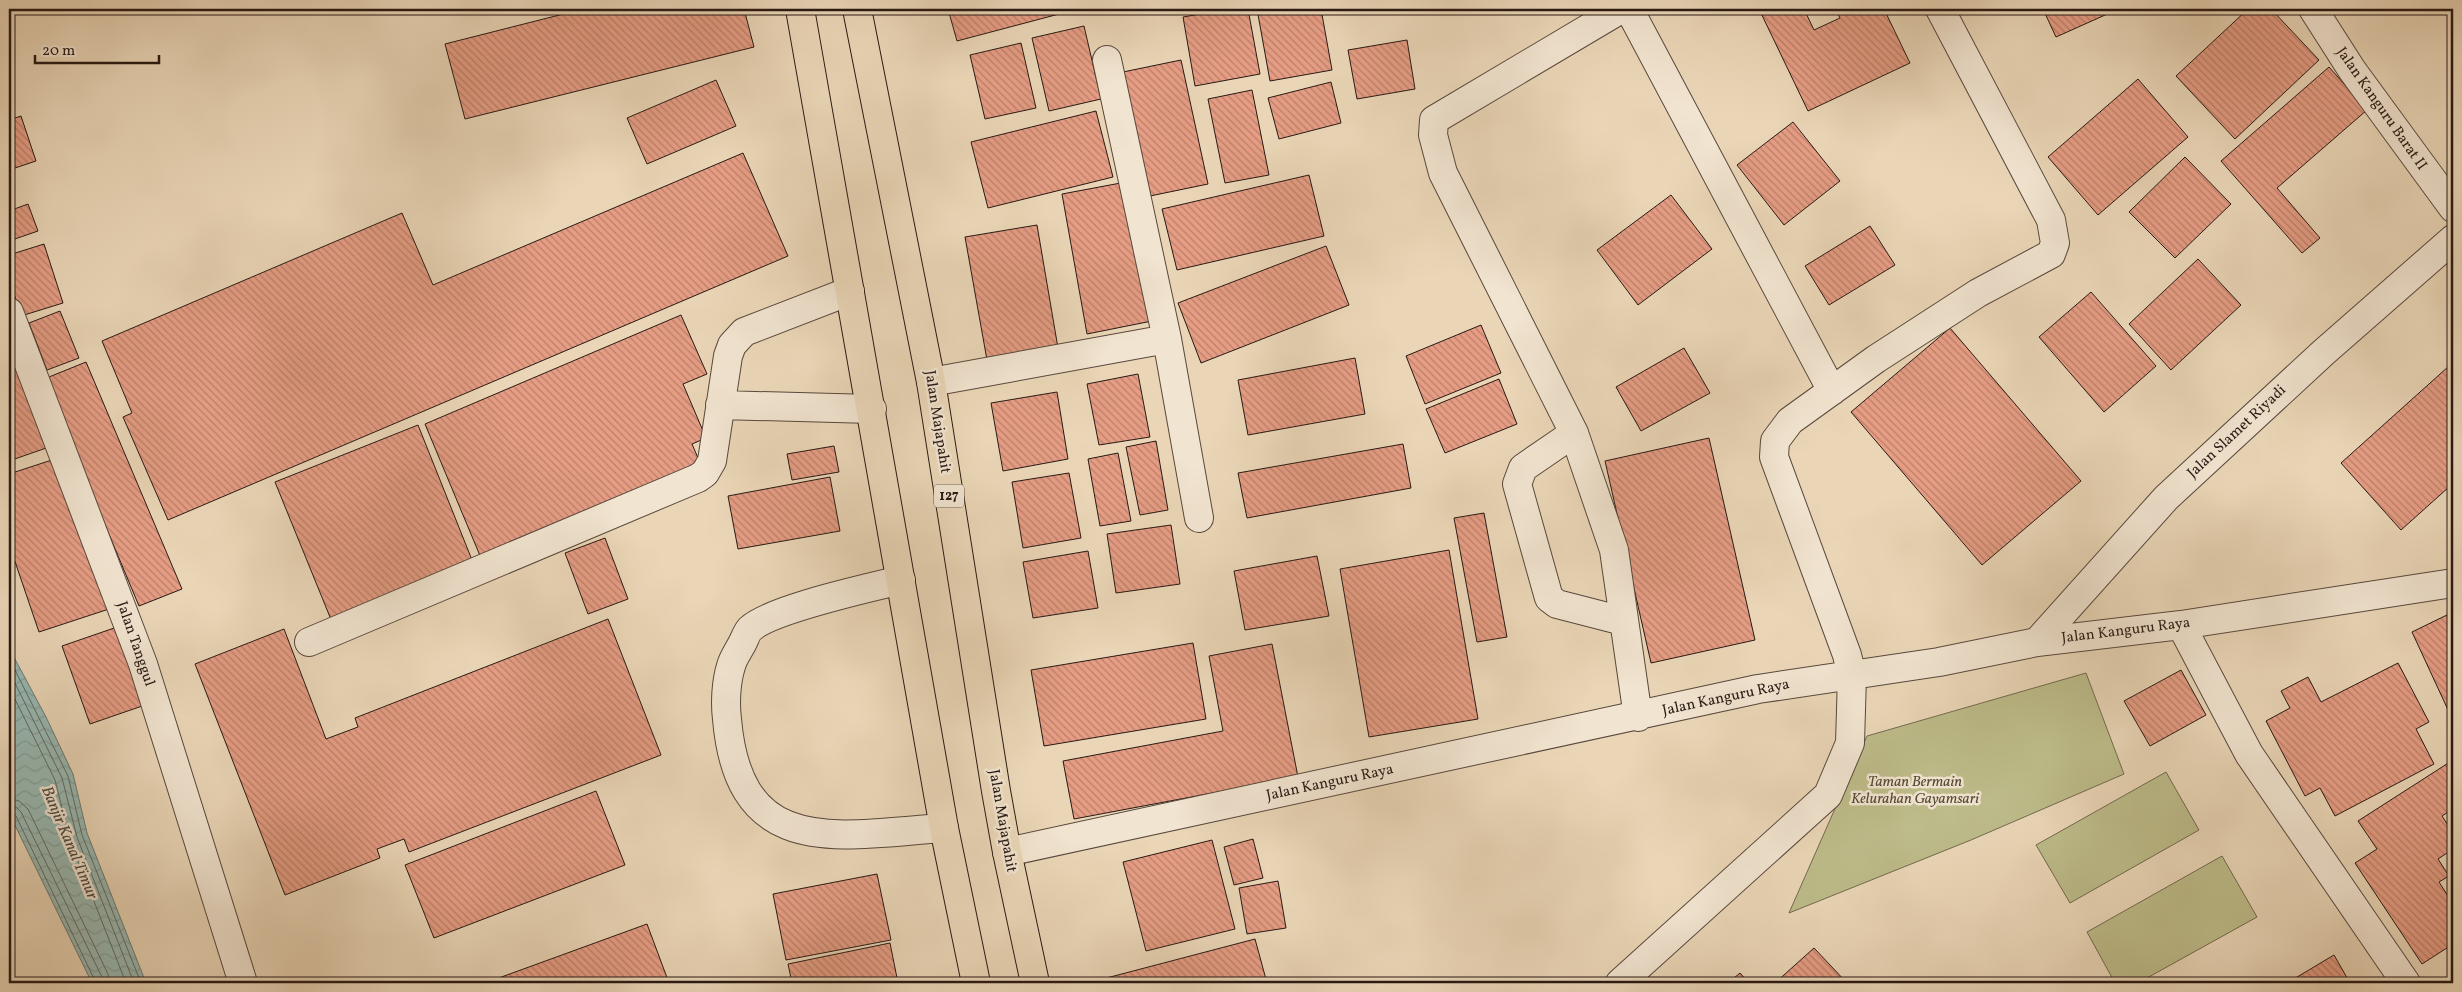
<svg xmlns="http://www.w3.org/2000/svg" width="2462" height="992" font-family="Vollkorn,serif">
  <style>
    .green { fill: #bdbc8a; stroke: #726a4f }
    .water { fill: url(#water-waves); stroke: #6b7973 }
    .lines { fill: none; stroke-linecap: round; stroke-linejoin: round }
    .shore { stroke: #606964; stroke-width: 1 }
    .building { fill: url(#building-back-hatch); stroke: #281914 }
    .minor-casing { stroke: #58483d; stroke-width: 30 }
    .major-casing { stroke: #281914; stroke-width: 30 }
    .minor { stroke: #f1e4d0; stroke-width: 28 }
    .major { stroke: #ead6b7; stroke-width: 28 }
    .labels { text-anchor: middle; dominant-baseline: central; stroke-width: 5; stroke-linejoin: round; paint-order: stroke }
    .shield { fill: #f1e4d0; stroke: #64564c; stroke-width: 1 }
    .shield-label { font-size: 14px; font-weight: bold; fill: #281914 }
    .street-label { font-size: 15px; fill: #281914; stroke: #f1e4d0 }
    .park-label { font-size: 15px; font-style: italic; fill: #554a37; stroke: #f1e4d0 }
    .water-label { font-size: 16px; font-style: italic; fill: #4a4944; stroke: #f1e4d0 }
  </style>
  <defs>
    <pattern id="water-waves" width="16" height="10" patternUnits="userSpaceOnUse" patternTransform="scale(1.25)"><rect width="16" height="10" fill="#98b9b3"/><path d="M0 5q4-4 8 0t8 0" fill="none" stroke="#839e99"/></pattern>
    <pattern id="building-back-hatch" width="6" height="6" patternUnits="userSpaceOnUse" patternTransform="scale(1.25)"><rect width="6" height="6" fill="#e69d84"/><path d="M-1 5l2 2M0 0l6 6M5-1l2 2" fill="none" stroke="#ba7f6b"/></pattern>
  </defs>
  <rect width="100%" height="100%" fill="#ead6b7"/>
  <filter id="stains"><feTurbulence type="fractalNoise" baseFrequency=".004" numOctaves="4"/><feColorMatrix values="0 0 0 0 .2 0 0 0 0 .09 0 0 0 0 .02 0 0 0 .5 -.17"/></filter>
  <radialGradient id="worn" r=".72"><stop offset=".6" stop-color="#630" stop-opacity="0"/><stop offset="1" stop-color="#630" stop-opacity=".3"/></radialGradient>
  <path class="green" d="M 2086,673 L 2124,774 L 1971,840 L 1789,913 L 1867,736 Z
    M 2166,772 L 2199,830 L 2070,903 L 2036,845 Z
    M 2222,856 L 2257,917 L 2138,983 L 2115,983 L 2087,932 Z"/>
  <path class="water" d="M 9,648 L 46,717 L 73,774 L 87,833 L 146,983 L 92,983 L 9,813 Z"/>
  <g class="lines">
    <path class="shore" d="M 9,658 L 68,776 L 82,835 L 141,983
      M 9,671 L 62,778 L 77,837 L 134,983
      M 9,687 L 55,780 L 70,840 L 126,983
      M 9,798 L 19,801 L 28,809 L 108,974 L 110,983
      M 9,806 L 16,807 L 21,812 L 102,977 L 103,983
      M 9,812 L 16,816 L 96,983"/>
  </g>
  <path class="building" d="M 583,9 L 744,9 L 754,47 L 465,119 L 445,44 Z
    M 948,9 L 1078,9 L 957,41 Z
    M 1230,9 L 1248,9 L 1260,74 L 1195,86 L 1183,17 Z
    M 1257,9 L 1321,9 L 1332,70 L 1270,81 Z
    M 1759,9 L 1804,9 L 1814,30 L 1840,18 L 1835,9 L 1884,9 L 1910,63 L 1808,111 Z
    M 2043,9 L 2113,9 L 2114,11 L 2056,37 Z
    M 2248,9 L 2271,9 L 2319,60 L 2235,139 L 2176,76 Z
    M 1084,26 L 1101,99 L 1049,111 L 1032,38 Z
    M 1407,40 L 1415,89 L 1357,99 L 1348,50 Z
    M 1021,43 L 1036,108 L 985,119 L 970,55 Z
    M 1181,60 L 1208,184 L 1150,196 L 1123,72 Z
    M 2329,67 L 2367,110 L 2277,188 L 2320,238 L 2302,253 L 2221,161 Z
    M 2138,79 L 2188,137 L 2098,215 L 2048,157 Z
    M 716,80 L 736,126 L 647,164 L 627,118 Z
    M 1331,82 L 1341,123 L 1279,139 L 1268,98 Z
    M 1252,90 L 1269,175 L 1225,183 L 1208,99 Z
    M 1096,111 L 1113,177 L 988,208 L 971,142 Z
    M 21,116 L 36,161 L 9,170 L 9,120 Z
    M 1793,122 L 1840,181 L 1784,225 L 1737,165 Z
    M 743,153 L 788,256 L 168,520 L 123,417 L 132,413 L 102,341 L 402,213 L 433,285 Z
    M 2185,157 L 2231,204 L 2175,258 L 2129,212 Z
    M 1309,175 L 1324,236 L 1177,270 L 1162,209 Z
    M 1126,182 L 1152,321 L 1087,334 L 1062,194 Z
    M 1671,195 L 1712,249 L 1638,305 L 1597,250 Z
    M 28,204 L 38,231 L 9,241 L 9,211 Z
    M 1037,225 L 1058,348 L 987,360 L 965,237 Z
    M 1870,226 L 1895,265 L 1829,305 L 1805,266 Z
    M 44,244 L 63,303 L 21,316 L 9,278 L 9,255 Z
    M 1326,246 L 1349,305 L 1201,363 L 1178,303 Z
    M 2198,259 L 2241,305 L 2171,370 L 2129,324 Z
    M 2091,292 L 2156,366 L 2104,412 L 2039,337 Z
    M 60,311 L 79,358 L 47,370 L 29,323 Z
    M 681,315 L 707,374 L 683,384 L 706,438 L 692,444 L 701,465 L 481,558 L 425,424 Z
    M 1481,325 L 1501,373 L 1425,404 L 1406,356 Z
    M 9,326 L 52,446 L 9,461 Z
    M 1950,328 L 2081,481 L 1982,565 L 1851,412 Z
    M 1684,348 L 1710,393 L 1641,431 L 1616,387 Z
    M 1355,358 L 1365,414 L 1248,435 L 1238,380 Z
    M 86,362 L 182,589 L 139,606 L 44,379 Z
    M 2449,366 L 2453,371 L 2453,491 L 2449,487 L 2401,530 L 2341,463 Z
    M 1138,374 L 1150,437 L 1099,445 L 1087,384 Z
    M 1499,379 L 1517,424 L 1445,453 L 1426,409 Z
    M 1057,392 L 1068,459 L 1003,471 L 991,403 Z
    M 418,425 L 474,565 L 332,622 L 275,482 Z
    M 1709,438 L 1755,640 L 1651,663 L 1605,461 Z
    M 1156,441 L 1168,510 L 1140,515 L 1126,447 Z
    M 1403,444 L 1411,488 L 1247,518 L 1238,473 Z
    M 834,446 L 839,472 L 792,480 L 787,454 Z
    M 1118,453 L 1131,521 L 1100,526 L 1088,459 Z
    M 61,457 L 112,608 L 39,632 L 9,544 L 9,474 Z
    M 1069,473 L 1081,538 L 1023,548 L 1012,482 Z
    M 830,477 L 840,531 L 738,549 L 728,496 Z
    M 1484,513 L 1507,637 L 1477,642 L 1454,518 Z
    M 1171,525 L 1180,584 L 1116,593 L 1107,534 Z
    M 605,538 L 628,599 L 588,614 L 565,553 Z
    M 1449,550 L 1478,719 L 1369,737 L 1340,569 Z
    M 1088,551 L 1098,608 L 1033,618 L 1023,562 Z
    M 1317,556 L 1329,616 L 1245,630 L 1234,571 Z
    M 2451,613 L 2453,618 L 2453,710 L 2449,712 L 2412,632 Z
    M 608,619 L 661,755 L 409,852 L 404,839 L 377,849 L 380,858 L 285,895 L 195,664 L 284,629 L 326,739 L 358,727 L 355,718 Z
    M 120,626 L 148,704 L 90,724 L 62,646 Z
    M 1193,643 L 1206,719 L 1044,746 L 1031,670 Z
    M 1272,644 L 1298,777 L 1074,819 L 1063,761 L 1223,731 L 1209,656 Z
    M 2398,663 L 2429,722 L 2416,729 L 2434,764 L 2335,816 L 2320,788 L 2305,796 L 2266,721 L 2290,708 L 2281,691 L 2308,677 L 2321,702 Z
    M 2181,670 L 2206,715 L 2150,746 L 2124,701 Z
    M 2453,760 L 2453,809 L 2442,816 L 2453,833 L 2453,849 L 2438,859 L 2449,876 L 2439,882 L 2453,904 L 2453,944 L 2422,964 L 2355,863 L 2377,849 L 2358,821 Z
    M 596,791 L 625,865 L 434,938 L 405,865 Z
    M 1253,839 L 1263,878 L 1234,885 L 1224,847 Z
    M 1212,840 L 1235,929 L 1146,951 L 1123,862 Z
    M 877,874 L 891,940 L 786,960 L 773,894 Z
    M 1278,881 L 1286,928 L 1247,934 L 1239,888 Z
    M 647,924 L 669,983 L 485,983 Z
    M 1255,939 L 1267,983 L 1095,983 L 1095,981 Z
    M 890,943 L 898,983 L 792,983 L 788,964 Z
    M 1814,948 L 1847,983 L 1775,983 Z
    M 2334,955 L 2350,983 L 2287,983 Z
    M 1740,973 L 1749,983 L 1728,983 Z"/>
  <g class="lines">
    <defs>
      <path id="minor" d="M 1621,9 L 1434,120 L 1433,135 L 1443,173 L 1574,433 L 1614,550 L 1638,717
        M 1629,9 L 1832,391
        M 2313,9 L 2352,70 L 2453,208
        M 1107,60 L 1167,339 L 1199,518
        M 9,312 L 143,664 L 243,983
        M 931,382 L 1167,339
        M 720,405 L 872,409
        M 1574,433 L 1523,468 L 1517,484 L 1549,598 L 1557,604 L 1623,621
        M 901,580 C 869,588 771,609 750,629 C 747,632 745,638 743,642 C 739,650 733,658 731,666 C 726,682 725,703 727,719 C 739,861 838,835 944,828
        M 2181,625 L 2249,754 L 2406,983
        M 309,642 L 698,478 L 705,473 L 712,461 L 728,356 L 732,345 L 744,332 L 850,291
        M 2037,642 L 2166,498 L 2324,352 L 2453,239
        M 1007,852 L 1758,689 L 1939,662 L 2037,642 L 2181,625 L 2453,583
        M 1620,983 L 1828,795 L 1850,743 L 1852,676 L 1847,655 L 1774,457 L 1775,441 L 1790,421 L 1876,359 L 1978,293 L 2051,254 L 2055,243 L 2051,220 L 1940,9"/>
      <path id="major" d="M 800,9 L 944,828 L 976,983
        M 857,9 L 931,382 L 996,791 L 1007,852 L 1035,983"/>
    </defs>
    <use href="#minor" class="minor-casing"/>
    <use href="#major" class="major-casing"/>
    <use href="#minor" class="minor"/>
    <use href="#major" class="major"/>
  </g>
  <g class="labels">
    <rect class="shield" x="934" y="484.5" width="30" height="23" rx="4"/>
    <g class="shield-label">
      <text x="949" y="496">127</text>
    </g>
    <g class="street-label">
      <text transform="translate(2381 109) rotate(55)">Jalan Kanguru Barat II</text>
      <text transform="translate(937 422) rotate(81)">Jalan Majapahit</text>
      <text transform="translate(2237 432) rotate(-43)">Jalan Slamet Riyadi</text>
      <text transform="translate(2126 631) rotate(-7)">Jalan Kanguru Raya</text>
      <text transform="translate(135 644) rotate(71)">Jalan Tanggul</text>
      <text transform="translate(1726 698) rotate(-12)">Jalan Kanguru Raya</text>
      <text transform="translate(1330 783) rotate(-12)">Jalan Kanguru Raya</text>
      <text transform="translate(1002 821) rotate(80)">Jalan Majapahit</text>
    </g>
    <g class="park-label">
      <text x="1915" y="782">Taman Bermain<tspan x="1915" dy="17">Kelurahan Gayamsari</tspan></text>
    </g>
    <g class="water-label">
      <text transform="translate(69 843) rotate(67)">Banjir Kanal Timur</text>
    </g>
  </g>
  <rect width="2462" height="992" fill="none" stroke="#ead6b7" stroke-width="30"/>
  <rect x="10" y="10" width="2442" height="972" fill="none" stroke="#281914" stroke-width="2.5"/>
  <rect x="15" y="15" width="2432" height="962" fill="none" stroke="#281914"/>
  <path d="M35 55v8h124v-8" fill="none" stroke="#281914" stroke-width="2.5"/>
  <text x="42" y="55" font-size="15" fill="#281914" stroke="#f1e4d0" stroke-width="4" paint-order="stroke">20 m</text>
  <rect width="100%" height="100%" filter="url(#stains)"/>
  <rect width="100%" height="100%" fill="url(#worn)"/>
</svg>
